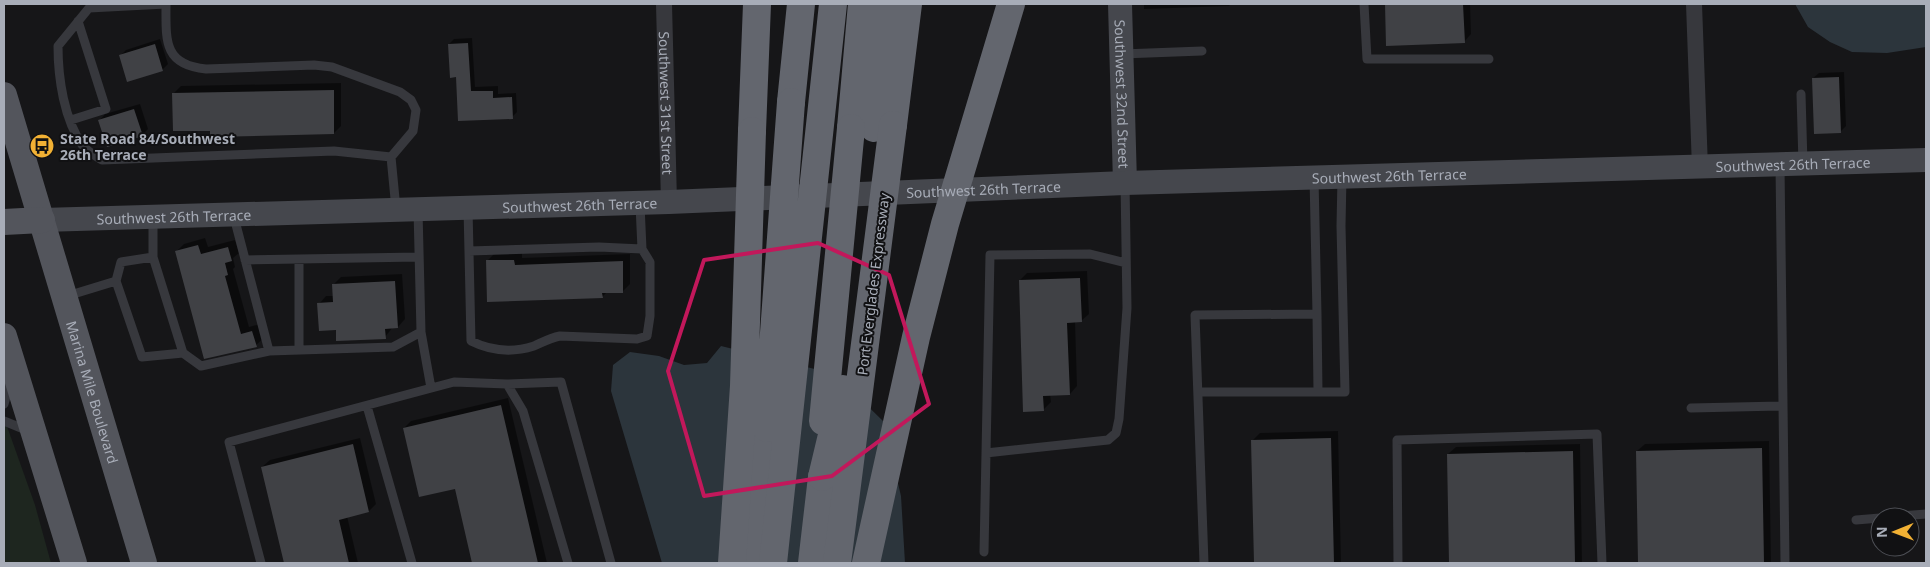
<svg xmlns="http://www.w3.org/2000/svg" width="1930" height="567" font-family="'Noto Sans',sans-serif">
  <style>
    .green { fill: #1e261f }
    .water { fill: #2c353c }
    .shadow { fill: #0007 }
    .building { fill: #404145 }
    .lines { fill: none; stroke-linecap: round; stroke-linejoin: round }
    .lane { stroke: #37383d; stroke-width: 9 }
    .street { stroke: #37383d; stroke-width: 16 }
    .secondary { stroke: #45474d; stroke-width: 24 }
    .primary { stroke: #53555c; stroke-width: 26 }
    .highway { stroke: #63666e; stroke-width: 28 }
    .highway-bridge { stroke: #63666e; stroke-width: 28 }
    .marked { fill: none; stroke: #c2185b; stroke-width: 4; stroke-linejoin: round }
    .labels { text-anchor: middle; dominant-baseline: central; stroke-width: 4; stroke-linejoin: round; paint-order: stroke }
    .street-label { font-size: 14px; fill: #a8adb8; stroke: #111113 }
    .poi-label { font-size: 14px; font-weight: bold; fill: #a8adb8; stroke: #111113; text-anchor: start }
  </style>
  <rect width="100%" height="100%" fill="#161618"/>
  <path class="green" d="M 4,418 L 35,505 L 51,563 L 4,563 Z"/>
  <path class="water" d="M 1795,4 L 1926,4 L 1926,47 L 1887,53 L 1852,52 L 1830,42 L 1808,27 Z
    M 721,346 L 835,374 L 883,421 L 901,496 L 905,563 L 662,563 L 611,391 L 613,365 L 630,352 L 659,356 L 684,365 L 707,363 Z"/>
  <path class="shadow" d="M 1144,4 L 1231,4 L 1229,6 L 1144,9 Z
    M 1386,4 L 1470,4 L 1471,34 L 1464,42 L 1388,44 Z
    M 472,38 L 475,87 L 498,86 L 498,94 L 516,93 L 517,112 L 512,117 L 459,119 L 457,76 L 449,44 L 454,39 Z
    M 160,39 L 168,64 L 162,70 L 120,56 L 126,50 Z
    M 1844,72 L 1846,126 L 1841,131 L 1813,78 L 1819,73 Z
    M 341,83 L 341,126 L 334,133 L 212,129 L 173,94 L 181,86 Z
    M 140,104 L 148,129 L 142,135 L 100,120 L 105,114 Z
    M 205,238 L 208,247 L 235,240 L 239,253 L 233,258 L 235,267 L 233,269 L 249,327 L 260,324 L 264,338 L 256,345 L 205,357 L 176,252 L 184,244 Z
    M 522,253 L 522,258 L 630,254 L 630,284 L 623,291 L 607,292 L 602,297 L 487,261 L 494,254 Z
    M 1087,271 L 1089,314 L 1081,321 L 1075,321 L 1077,386 L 1070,394 L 1050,394 L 1051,402 L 1043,410 L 1020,280 L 1027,273 Z
    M 402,274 L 405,319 L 398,327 L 393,327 L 385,337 L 337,329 L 319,304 L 326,296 L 334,296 L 333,285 L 341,277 Z
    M 508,398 L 547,563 L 474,563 L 456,487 L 404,428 L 411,421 Z
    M 1338,431 L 1341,563 L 1255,563 L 1252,441 L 1260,433 Z
    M 360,438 L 376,504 L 369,511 L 347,516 L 358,563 L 285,563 L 262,467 L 270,460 Z
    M 1769,441 L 1771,563 L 1640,563 L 1637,451 L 1645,444 Z
    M 1580,444 L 1582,563 L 1450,563 L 1448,454 L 1456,447 Z"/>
  <path class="building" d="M 1385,4 L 1463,4 L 1465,43 L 1386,46 Z
    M 468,43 L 471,91 L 493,91 L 493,98 L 512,97 L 513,119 L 458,121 L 456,77 L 450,78 L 448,44 Z
    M 155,44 L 163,71 L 127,82 L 119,55 Z
    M 1839,77 L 1841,133 L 1814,134 L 1812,78 Z
    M 334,90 L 334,134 L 210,137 L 210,131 L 173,131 L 172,93 Z
    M 134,109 L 143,136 L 107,147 L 98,120 Z
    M 198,245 L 201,254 L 228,247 L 232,261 L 225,263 L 228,275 L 225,276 L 241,334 L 252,331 L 257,347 L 204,359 L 175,251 Z
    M 486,260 L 514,260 L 515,265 L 623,261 L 623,293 L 602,293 L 603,298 L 487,302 Z
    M 1080,278 L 1082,322 L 1067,323 L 1070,395 L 1043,396 L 1044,411 L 1023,412 L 1019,280 Z
    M 395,281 L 398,328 L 385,329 L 386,339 L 336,341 L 336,330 L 319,331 L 317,303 L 333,302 L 332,284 Z
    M 501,405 L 538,563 L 472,563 L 455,489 L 419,497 L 403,428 Z
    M 1331,438 L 1334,563 L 1254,563 L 1251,440 Z
    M 353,444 L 369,512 L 339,520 L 349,563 L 284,563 L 261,467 Z
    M 1762,448 L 1764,563 L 1638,563 L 1636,451 Z
    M 1573,451 L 1575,563 L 1449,563 L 1447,454 Z"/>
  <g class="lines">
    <path class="lane" d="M 1364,4 L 1367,59 L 1489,59
      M 1122,54 L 1202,51
      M 1801,94 L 1803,164
      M 71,120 L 106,109 L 78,21
      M 391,157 L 413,131 L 416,110 L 411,100 L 400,92 L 332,67 L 314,65 L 206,69 C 163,65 166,40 166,4 L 89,8 L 58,46 C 58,78 64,120 83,146 C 88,152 96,156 102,160 L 334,151 L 391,157 L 396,209
      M 1780,166 L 1785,563
      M 640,205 L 642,249
      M 468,208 L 471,341 C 491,351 512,353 534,346 C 543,342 550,338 560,336 L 637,339 L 647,336 L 650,316 L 650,262 L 642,249 L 599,247 L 469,251
      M 153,217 L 153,257 L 183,353 L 201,366 L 269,351
      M 234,217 L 269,351 L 393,347 L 421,332 L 418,210
      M 299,259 L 299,350
      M 245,260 L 419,257
      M 116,281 L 142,357 L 183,353
      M 67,296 L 116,281 L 121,262 L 153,257
      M 1317,314 L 1318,392
      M 421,332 L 431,388
      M 507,384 L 561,382 L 611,563
      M 1198,392 L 1345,392 L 1341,226 L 1342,177
      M 4,404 L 10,383
      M 367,406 L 412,563
      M 1691,408 L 1783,406
      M 4,421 L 26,430
      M 986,453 L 1108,440 L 1116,433 L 1119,419 L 1127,308 L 1125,183
      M 1888,517 L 1926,514
      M 1856,520 L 1880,518
      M 984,552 L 990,255 L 1090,254 L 1126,263
      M 261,563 L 229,442 L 454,382 L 507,384 L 523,411 L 568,563
      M 1204,563 L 1195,315 L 1317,314 L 1314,178
      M 1398,563 L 1397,440 L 1597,434 L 1602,563"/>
    <g class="street">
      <path id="s1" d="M 664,4 L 669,202"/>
      <path d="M 1694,4 L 1700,168"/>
    </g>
    <g class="secondary">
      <path id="s2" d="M 1120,4 L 1125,183"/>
      <path id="s3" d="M 42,220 L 669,202 L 1125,183 L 1926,160"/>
    </g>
    <g class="primary">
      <path id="s4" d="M 4,95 L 144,563"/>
      <path d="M 4,222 L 42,220"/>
      <path d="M 4,336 L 74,563"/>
    </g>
    <path class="highway" d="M 791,102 L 801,4
      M 893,125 L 908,4
      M 851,128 L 862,4
      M 874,128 L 887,4
      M 752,131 L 757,4
      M 753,563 L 767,428
      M 812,563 L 822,477"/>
    <path class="highway-bridge" d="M 823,421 L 851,128
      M 767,428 L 791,102
      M 822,477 L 843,389
      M 732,563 L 744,386 L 752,131
      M 773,563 L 833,4
      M 837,563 L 893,125
      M 866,563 L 916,337 L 945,224 L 1011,4"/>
  </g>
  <path class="marked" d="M 818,243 L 889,275 L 929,404 L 832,476 L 704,496 L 668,371 L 704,260 Z"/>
  <defs>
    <symbol id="bus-disc" viewBox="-11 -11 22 22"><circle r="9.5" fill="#f2b134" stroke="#111113"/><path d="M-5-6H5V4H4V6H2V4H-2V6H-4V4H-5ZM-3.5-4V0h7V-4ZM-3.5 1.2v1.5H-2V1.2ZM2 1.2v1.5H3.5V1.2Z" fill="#111"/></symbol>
  </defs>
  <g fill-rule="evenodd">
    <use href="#bus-disc" x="28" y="132" width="28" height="28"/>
  </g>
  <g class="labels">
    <g class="street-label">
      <text stroke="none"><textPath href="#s2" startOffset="90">Southwest 32nd Street</textPath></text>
      <text stroke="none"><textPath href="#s1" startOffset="99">Southwest 31st Street</textPath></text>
      <text stroke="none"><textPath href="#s3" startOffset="1752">Southwest 26th Terrace</textPath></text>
      <text stroke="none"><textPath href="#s3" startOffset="1348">Southwest 26th Terrace</textPath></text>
      <text stroke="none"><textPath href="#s3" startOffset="942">Southwest 26th Terrace</textPath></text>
      <text stroke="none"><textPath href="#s3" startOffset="538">Southwest 26th Terrace</textPath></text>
      <text stroke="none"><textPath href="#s3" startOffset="132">Southwest 26th Terrace</textPath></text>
      <text transform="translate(873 284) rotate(-83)">Port Everglades Expressway</text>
      <text stroke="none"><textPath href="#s4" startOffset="310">Marina Mile Boulevard</textPath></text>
    </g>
    <g class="poi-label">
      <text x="60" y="138">State Road 84/Southwest<tspan x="60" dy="16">26th Terrace</tspan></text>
    </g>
  </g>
  <rect width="1930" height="567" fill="none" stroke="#a8adb8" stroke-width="10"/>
  <g transform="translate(1895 532) rotate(269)"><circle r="24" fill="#111113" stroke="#4d4f55"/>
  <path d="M0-4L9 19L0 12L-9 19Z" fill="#f2b134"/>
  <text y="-8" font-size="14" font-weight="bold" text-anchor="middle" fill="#a8adb8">N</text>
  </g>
</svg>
